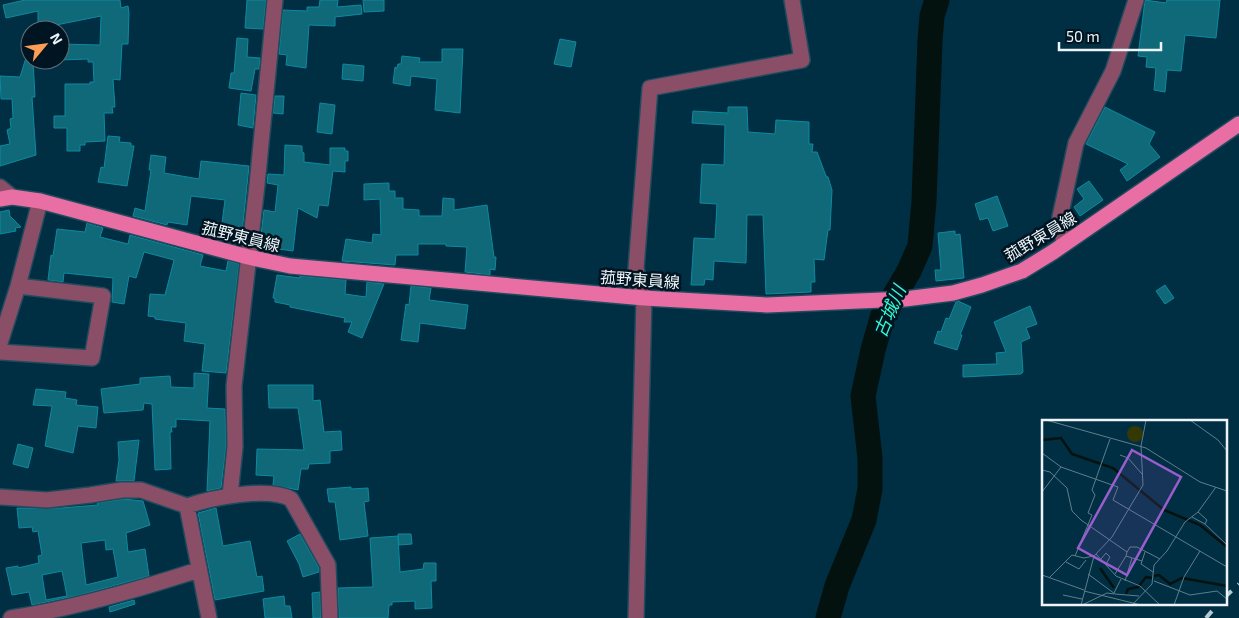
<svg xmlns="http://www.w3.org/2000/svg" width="1239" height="618" font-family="'Exo 2','Noto Sans JP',sans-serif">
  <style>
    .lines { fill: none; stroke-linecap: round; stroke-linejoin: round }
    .river { stroke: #03120e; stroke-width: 25 }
    .building { fill: #106979; stroke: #0d8aa0; fill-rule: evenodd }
    .minor-casing { stroke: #214a5d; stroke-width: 18 }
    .major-casing { stroke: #214a5d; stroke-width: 18 }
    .minor { stroke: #8a4f67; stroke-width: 15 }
    .major { stroke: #e86ea4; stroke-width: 15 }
    .rail { stroke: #b8c8d0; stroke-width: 4; stroke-dasharray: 9 9; stroke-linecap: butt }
    .labels { text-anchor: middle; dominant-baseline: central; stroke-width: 5; stroke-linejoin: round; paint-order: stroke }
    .street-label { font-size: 16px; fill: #eef5fa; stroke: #001521 }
    .water-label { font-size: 18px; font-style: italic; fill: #34fbd2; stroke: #001521 }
    .inset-river { fill: none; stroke: #03120e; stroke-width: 2.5 }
    .inset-road { fill: none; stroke: #5f7e8c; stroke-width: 1 }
    .view { fill: #985ece; fill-opacity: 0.15; stroke: #985ece; stroke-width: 2.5 }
    .inset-edge { fill: none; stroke: #eef5fa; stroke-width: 2.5 }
  </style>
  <rect width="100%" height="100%" fill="#002e43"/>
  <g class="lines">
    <path class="river" d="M 828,618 L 837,586 L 864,520 L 870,489 L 870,458 L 863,396 L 873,350 L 883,315 L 909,271 L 920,246 L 924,201 L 930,41 L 932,16 L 937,0"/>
  </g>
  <path class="building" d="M 25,0 L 120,0 L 121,8 L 128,6 L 129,13 L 128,44 L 122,44 L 120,80 L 113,79 L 115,107 L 112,107 L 113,113 L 104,113 L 105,141 L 85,142 L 85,145 L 80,145 L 80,151 L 67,151 L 67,128 L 54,128 L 54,116 L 65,116 L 65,84 L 90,84 L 90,82 L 94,82 L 93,62 L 88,62 L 88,59 L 60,60 L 60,44 L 100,45 L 101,16 L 56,25 L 55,30 L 39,30 L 39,26 L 38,26 L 38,11 L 6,18 L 3,5 Z
    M 247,0 L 266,0 L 263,29 L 245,28 Z
    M 320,0 L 338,0 L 337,7 L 361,5 L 362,14 L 335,17 L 335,26 L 309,25 L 306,68 L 286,65 L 287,55 L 279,54 L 283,10 L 307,11 L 307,7 L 319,7 Z
    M 363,0 L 384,0 L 384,11 L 364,12 Z
    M 1145,0 L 1166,3 L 1167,0 L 1220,0 L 1216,38 L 1185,35 L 1181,71 L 1167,70 L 1165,92 L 1154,90 L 1156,68 L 1146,67 L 1147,57 L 1138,56 Z
    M 237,38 L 248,39 L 247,57 L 260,58 L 259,69 L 255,69 L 251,91 L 229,88 L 231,73 L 234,73 Z
    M 560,39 L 576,42 L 571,67 L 554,64 Z
    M 30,45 L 30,60 L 33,60 L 35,97 L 32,97 L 36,155 L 0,166 L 0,146 L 10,144 L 7,130 L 11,128 L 10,119 L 13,118 L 12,99 L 1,99 L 0,76 L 20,77 Z
    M 442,49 L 463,49 L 460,113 L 435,110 L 437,79 L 411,76 L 410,86 L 393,83 L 395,67 L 397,68 L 398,64 L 401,64 L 402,56 L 420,58 L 419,62 L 442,62 Z
    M 343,64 L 364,66 L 363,81 L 342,79 Z
    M 241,93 L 256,95 L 253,128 L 238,125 Z
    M 275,96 L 284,96 L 283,114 L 273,113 Z
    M 320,103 L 335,105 L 332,134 L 317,132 Z
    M 728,107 L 747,107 L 748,132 L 775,134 L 776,120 L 809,122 L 809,144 L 813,144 L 812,152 L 817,152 L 826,176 L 828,177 L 832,190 L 830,230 L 828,230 L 824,260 L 814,259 L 815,282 L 811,282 L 811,292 L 766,294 L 763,215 L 747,215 L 746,263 L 714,261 L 713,280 L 705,279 L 704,285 L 691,285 L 694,238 L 715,239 L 717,204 L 700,203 L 702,164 L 724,165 L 725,125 L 692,123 L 693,111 L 728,113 Z
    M 1105,107 L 1155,132 L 1149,144 L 1160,157 L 1127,181 L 1120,170 L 1128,164 L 1086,144 Z
    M 108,136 L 120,137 L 119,142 L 131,143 L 131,146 L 134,146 L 127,186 L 98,182 L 101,167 L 104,168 Z
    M 285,145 L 302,146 L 302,152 L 304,153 L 304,162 L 330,165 L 330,148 L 345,148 L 345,151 L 348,151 L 348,161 L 345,161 L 345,172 L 333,171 L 328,206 L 319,205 L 317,218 L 298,208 L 293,251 L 272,248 L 272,245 L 260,243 L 264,210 L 275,212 L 278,185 L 267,183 L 268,174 L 284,175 Z
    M 151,155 L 166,157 L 164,173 L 199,179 L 201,161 L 249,166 L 241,243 L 214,238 L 217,222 L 222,223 L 225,200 L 191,196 L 187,225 L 168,222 L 167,225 L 133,216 L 135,208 L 145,211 L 151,170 L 149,170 Z
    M 1089,181 L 1103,200 L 1080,216 L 1074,207 L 1084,199 L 1077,189 Z
    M 389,183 L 389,191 L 395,191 L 395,198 L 403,198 L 403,209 L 419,210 L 419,216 L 442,216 L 443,198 L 454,199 L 454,210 L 487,205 L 494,257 L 496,257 L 495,270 L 490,269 L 490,275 L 465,272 L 467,247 L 446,246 L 446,244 L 418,244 L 418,255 L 396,255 L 395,265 L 342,261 L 346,239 L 372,243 L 373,234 L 381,235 L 380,199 L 364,200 L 364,184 Z
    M 997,196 L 1008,226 L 993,231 L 988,218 L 980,220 L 975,204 Z
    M 9,210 L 10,216 L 21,227 L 15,228 L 16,231 L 0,234 L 0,212 Z
    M 87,223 L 103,228 L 100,237 L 128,244 L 130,235 L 203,255 L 200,266 L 226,271 L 228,261 L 239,264 L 226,373 L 202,371 L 205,344 L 184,341 L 186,323 L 155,319 L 155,317 L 148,316 L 150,294 L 165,295 L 174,260 L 144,252 L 136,278 L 129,276 L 124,304 L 112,302 L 113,278 L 64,273 L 63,282 L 48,280 L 51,255 L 53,256 L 57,229 L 85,232 Z
    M 955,231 L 955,235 L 960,234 L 964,278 L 936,281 L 935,270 L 941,270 L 938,233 Z
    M 277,275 L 300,278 L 300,276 L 346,280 L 345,294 L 366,297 L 367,282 L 384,284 L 362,338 L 348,332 L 352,322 L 344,322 L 345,318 L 290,307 L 290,305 L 275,302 L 275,298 L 273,298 Z
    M 1165,285 L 1174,298 L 1165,304 L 1156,291 Z
    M 411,286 L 431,288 L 429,300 L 468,305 L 465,329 L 420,323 L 418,342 L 401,340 L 406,304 L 409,305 Z
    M 958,301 L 971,307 L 960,335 L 962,335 L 957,350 L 934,343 L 938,331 L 941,332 L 946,318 L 949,319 L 956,302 Z
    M 1030,306 L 1037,324 L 1026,328 L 1030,338 L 1021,342 L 1023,372 L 1021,374 L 963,377 L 963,365 L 997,364 L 996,353 L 1006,352 L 994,322 Z
    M 194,373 L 209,374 L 207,408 L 225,409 L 226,447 L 221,488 L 207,491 L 210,421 L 176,419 L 176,427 L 171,427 L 172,432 L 170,432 L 171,469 L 155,470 L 152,404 L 144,403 L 143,410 L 104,413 L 101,389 L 140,384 L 140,378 L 170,376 L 171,387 L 194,388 Z
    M 268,385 L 313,385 L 313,401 L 320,400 L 324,432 L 341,431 L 342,450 L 330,451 L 330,463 L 309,464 L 308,469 L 301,469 L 298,490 L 273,485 L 274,476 L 256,475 L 257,449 L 304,450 L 298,408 L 269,408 Z
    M 36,389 L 66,392 L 65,398 L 77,400 L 76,405 L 98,407 L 96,428 L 78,426 L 73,453 L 45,446 L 52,406 L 33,405 Z
    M 139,440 L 134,481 L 116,481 L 119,460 L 118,442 Z
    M 18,444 L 33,448 L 28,468 L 13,464 Z
    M 351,487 L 351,489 L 368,488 L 369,501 L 364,502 L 368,536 L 340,540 L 335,502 L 329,502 L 327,489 Z
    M 123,499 L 143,501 L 150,525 L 126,533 L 128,552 L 145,549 L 149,576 L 80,595 L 32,605 L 29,592 L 12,595 L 6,568 L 18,566 L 18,568 L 39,563 L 38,556 L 42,555 L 38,531 L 33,532 L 32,527 L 19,528 L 17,508 L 61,508 L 98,505 L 97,503 ZM 105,540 L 106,550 L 113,549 L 118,577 L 86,585 L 81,543 ZM 62,571 L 67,596 L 46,600 L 42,575 Z
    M 216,508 L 223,546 L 250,541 L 257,577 L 262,576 L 264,591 L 215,600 L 198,513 Z
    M 300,534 L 319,568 L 319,572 L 303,577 L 299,564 L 287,541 Z
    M 398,534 L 411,534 L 412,544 L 399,545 Z
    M 398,536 L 400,572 L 423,569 L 424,563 L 436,563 L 436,581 L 431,581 L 432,608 L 415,609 L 415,601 L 392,602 L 392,605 L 389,605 L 388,618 L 339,618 L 338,588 L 373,587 L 370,538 Z
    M 320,592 L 321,618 L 313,618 L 312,593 Z
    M 284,596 L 285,606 L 290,606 L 292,618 L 265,618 L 263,599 Z
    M 134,600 L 135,604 L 110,612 L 109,607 Z"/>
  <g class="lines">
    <defs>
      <path id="minor" d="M 0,187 L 12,197
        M 1064,244 L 1060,217 L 1076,143 L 1113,71 L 1136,0
        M 0,343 L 18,286 L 40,201
        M 0,352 L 92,358 L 103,296 L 18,286
        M 230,495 L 235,447 L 234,386 L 257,185 L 275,0
        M 0,497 L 47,500 L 90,495 L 122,490 L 141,490 L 187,506
        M 11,618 C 75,608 137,590 198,570
        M 209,618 L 187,506 C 211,498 268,486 291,499 L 328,565 L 330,618
        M 636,618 L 644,298 L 636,269 L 650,88 L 802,60 L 792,0"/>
      <path id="major" d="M 0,199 L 12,197 L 40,201 L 248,257 L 290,266 L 644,298 L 767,305 L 905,299 L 953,293 L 982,285 L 1022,271 L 1053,252 L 1239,124"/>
    </defs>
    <use href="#minor" class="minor-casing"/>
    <use href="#major" class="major-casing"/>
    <use href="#minor" class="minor"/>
    <use href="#major" class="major"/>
    <path class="rail" d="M 1225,597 L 1239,584
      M 1206,618 L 1218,604"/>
  </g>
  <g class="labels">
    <g class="street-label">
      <text transform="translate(241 236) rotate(14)">菰野東員線</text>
      <text transform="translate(1040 236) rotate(-31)">菰野東員線</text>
      <text transform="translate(640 279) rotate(4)">菰野東員線</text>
    </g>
    <g class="water-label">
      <text transform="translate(889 311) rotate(-67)">古城川</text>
    </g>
  </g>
  <g transform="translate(1042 420)">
    <rect width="185" height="185" fill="#002e43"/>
    <path d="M85 14a8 8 0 1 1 16 0a8 8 0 1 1-16 0Z" fill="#343805"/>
    <path class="inset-river" d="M 0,20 L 19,18 L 30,34 L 71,48 L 122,90 L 158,105 L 185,127M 58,148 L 72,168M 112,156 L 117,155 L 128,164 L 140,158 L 185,166M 84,174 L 86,169 L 96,167 L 104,157 L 110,158"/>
    <path class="inset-road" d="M 4,0 L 104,28 L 158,62 L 185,71M 148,0 L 176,20 L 185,31M 0,33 L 19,47 L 76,67 L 71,80 L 185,147M 78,35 L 86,38 L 100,54M 0,50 L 8,52 L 25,68 L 30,91 L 39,100 L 85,132 L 84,136 L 100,141 L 103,132M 0,72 L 19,47M 156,92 L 174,67M 150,97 L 163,104 L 185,125M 85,132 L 88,127 L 95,127 L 118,139M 54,134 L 74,156 L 98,166 L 118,185M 33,136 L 50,95 L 46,93 L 53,75 L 50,70 L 68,19M 59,139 L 64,133 L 68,137 L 64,144M 100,141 L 99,144 L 111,152M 24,142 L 37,149 L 44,140M 46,154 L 73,174 L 97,176M 73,154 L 84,136M 0,155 L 42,170M 7,158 L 30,135 L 42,138 L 52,136M 83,161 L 90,138M 112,161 L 148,175 L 175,171 L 185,179M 42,171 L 99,185M 72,173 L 79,159M 21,175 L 40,179M 39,185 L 52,136 L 70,117 L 101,65 L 99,26 L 104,0M 40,185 L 65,173 L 72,174M 90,185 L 110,164 L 112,145 L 125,131 L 143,102 L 156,92 L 165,100 L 163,104M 132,185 L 142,157 L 158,131"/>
    <path class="view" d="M 90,30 L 139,57 L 85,155 L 36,128 Z"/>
    <rect width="185" height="185" class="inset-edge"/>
  </g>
  <g transform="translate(45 45) rotate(61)"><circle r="24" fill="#001521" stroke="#5f6f78"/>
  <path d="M0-4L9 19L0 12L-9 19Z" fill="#fd9c56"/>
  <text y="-8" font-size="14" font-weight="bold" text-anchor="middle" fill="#eef5fa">N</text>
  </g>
  <path d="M1059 42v8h102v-8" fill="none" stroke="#eef5fa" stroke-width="2.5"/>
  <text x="1066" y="42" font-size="15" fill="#eef5fa" stroke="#001521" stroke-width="4" paint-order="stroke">50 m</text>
</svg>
